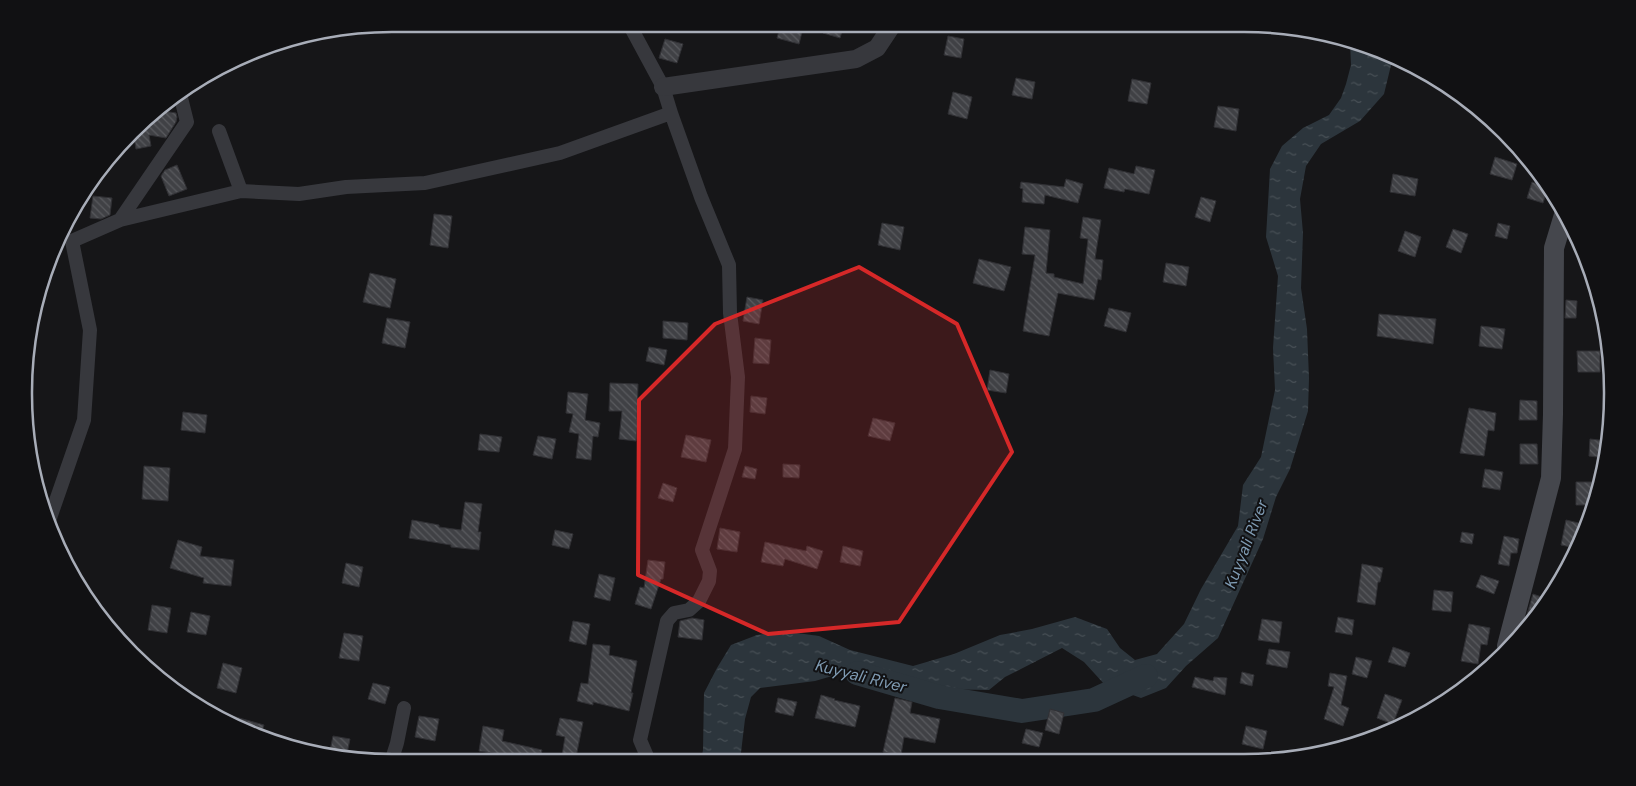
<svg xmlns="http://www.w3.org/2000/svg" width="1636" height="786" font-family="'DM Sans',sans-serif">
  <style>
    .water { fill: url(#water-ripples) }
    .lines { fill: none; stroke-linecap: round; stroke-linejoin: round }
    .river { stroke: #2c353c; stroke-width: 24 }
    .building { fill: url(#building-back-hatch); stroke: #303034 }
    .minor { stroke: #37383d; stroke-width: 14 }
    .tertiary { stroke: #37383d; stroke-width: 18 }
    .secondary { stroke: #45474d; stroke-width: 20 }
    .marked { fill: #d62828; fill-opacity: 0.2; stroke: #d62828; stroke-width: 4; stroke-linejoin: round }
    .labels { text-anchor: middle; dominant-baseline: central; stroke-width: 4; stroke-linejoin: round; paint-order: stroke }
    .water-label { font-size: 16px; font-style: italic; fill: #7f9bb3; stroke: #111113 }
    .rim { fill: none; stroke: #a8adb8; stroke-width: 2.5 }
  </style>
  <defs>
    <pattern id="water-ripples" width="26" height="14" patternUnits="userSpaceOnUse" patternTransform="scale(1.25)"><rect width="26" height="14" fill="#2c353c"/><path d="M2 4q2-2 4 0t4 0M15 11q2-2 4 0t4 0" fill="none" stroke="#485056"/></pattern>
    <pattern id="building-back-hatch" width="6" height="6" patternUnits="userSpaceOnUse" patternTransform="scale(1.25)"><rect width="6" height="6" fill="#404145"/><path d="M-1 5l2 2M0 0l6 6M5-1l2 2" fill="none" stroke="#595a5e"/></pattern>
  </defs>
  <rect width="100%" height="100%" fill="#161618"/>
  <path class="water" d="M 1350,41 L 1385,52 L 1393,57 L 1384,94 L 1360,121 L 1321,144 L 1306,166 L 1300,199 L 1303,233 L 1301,288 L 1307,329 L 1309,378 L 1308,411 L 1290,469 L 1276,497 L 1263,539 L 1218,638 L 1186,666 L 1166,688 L 1141,698 L 1105,685 L 1084,662 L 1062,648 L 1005,677 L 989,690 L 934,689 L 839,674 L 815,681 L 760,688 L 751,697 L 745,719 L 740,761 L 701,761 L 703,750 L 704,693 L 717,668 L 731,645 L 757,635 L 782,631 L 819,636 L 850,650 L 913,666 L 954,654 L 1000,635 L 1032,629 L 1075,617 L 1107,629 L 1120,648 L 1135,660 L 1157,654 L 1184,624 L 1201,589 L 1238,526 L 1243,485 L 1261,457 L 1275,390 L 1273,348 L 1278,276 L 1266,237 L 1270,169 L 1282,146 L 1303,128 L 1329,115 L 1341,98 L 1346,84 L 1351,65 Z"/>
  <g class="lines">
    <path class="river" d="M 857,673 L 939,697 L 1022,711 L 1094,700 L 1146,676"/>
  </g>
  <path class="building" d="M 781,24 L 804,24 L 799,44 L 777,38 Z
    M 826,24 L 844,24 L 840,38 L 823,33 Z
    M 948,36 L 964,39 L 961,58 L 944,55 Z
    M 665,39 L 683,44 L 677,63 L 659,58 Z
    M 1016,78 L 1035,82 L 1032,99 L 1012,95 Z
    M 1132,79 L 1151,83 L 1147,104 L 1128,101 Z
    M 953,92 L 972,97 L 967,119 L 948,114 Z
    M 1218,106 L 1239,109 L 1236,131 L 1214,127 Z
    M 163,111 L 176,113 L 177,117 L 176,122 L 166,138 L 149,135 L 151,146 L 136,149 L 134,137 L 156,113 L 162,113 Z
    M 1495,157 L 1517,164 L 1512,180 L 1490,174 Z
    M 177,165 L 187,189 L 169,196 L 161,176 L 165,170 Z
    M 1136,166 L 1155,170 L 1149,194 L 1125,189 L 1124,192 L 1104,188 L 1109,168 L 1134,174 Z
    M 1393,174 L 1418,179 L 1415,196 L 1390,192 Z
    M 1066,179 L 1083,184 L 1078,203 L 1045,195 L 1044,204 L 1022,202 L 1023,189 L 1020,188 L 1021,182 L 1064,187 Z
    M 1532,182 L 1548,187 L 1543,203 L 1527,198 Z
    M 93,196 L 112,198 L 110,215 L 101,219 L 90,218 Z
    M 1201,197 L 1216,201 L 1210,222 L 1195,217 Z
    M 434,214 L 452,216 L 448,248 L 430,245 Z
    M 1083,217 L 1101,220 L 1095,259 L 1103,260 L 1101,280 L 1098,279 L 1094,300 L 1058,293 L 1049,336 L 1023,331 L 1035,255 L 1022,254 L 1025,227 L 1050,230 L 1046,273 L 1054,274 L 1054,277 L 1083,284 L 1088,239 L 1080,238 Z
    M 882,223 L 904,227 L 900,250 L 878,245 Z
    M 1498,223 L 1510,226 L 1507,239 L 1495,236 Z
    M 1453,229 L 1468,234 L 1461,253 L 1446,247 Z
    M 1405,231 L 1421,237 L 1415,257 L 1398,251 Z
    M 979,259 L 1011,267 L 1004,291 L 973,283 Z
    M 1166,263 L 1189,267 L 1186,286 L 1163,282 Z
    M 370,273 L 396,279 L 390,308 L 363,302 Z
    M 747,297 L 763,300 L 759,324 L 743,321 Z
    M 1566,300 L 1577,301 L 1576,318 L 1565,318 Z
    M 1109,308 L 1131,313 L 1126,332 L 1104,326 Z
    M 1379,314 L 1436,319 L 1433,344 L 1377,336 Z
    M 387,318 L 410,322 L 405,348 L 382,343 Z
    M 663,321 L 688,323 L 687,340 L 663,338 Z
    M 1481,326 L 1505,329 L 1502,349 L 1479,346 Z
    M 755,338 L 771,340 L 769,364 L 753,363 Z
    M 649,347 L 667,350 L 664,365 L 646,361 Z
    M 1577,351 L 1600,351 L 1600,372 L 1578,372 Z
    M 990,370 L 1009,374 L 1006,393 L 987,390 Z
    M 610,383 L 638,384 L 637,420 L 638,421 L 636,441 L 619,439 L 622,411 L 609,411 Z
    M 568,392 L 588,394 L 585,420 L 600,423 L 598,437 L 593,436 L 591,460 L 576,458 L 579,434 L 569,432 L 573,414 L 566,413 Z
    M 751,396 L 767,398 L 765,414 L 750,412 Z
    M 1520,400 L 1537,401 L 1537,420 L 1519,420 Z
    M 1469,408 L 1496,413 L 1494,431 L 1488,430 L 1484,456 L 1460,453 Z
    M 183,412 L 207,415 L 205,433 L 181,430 Z
    M 873,418 L 895,423 L 890,441 L 868,436 Z
    M 480,434 L 502,437 L 499,452 L 478,450 Z
    M 686,435 L 711,440 L 706,462 L 681,457 Z
    M 538,436 L 556,439 L 552,459 L 533,455 Z
    M 1590,439 L 1607,441 L 1605,458 L 1589,456 Z
    M 1520,444 L 1537,444 L 1538,464 L 1520,464 Z
    M 783,464 L 800,465 L 799,478 L 783,477 Z
    M 144,466 L 170,468 L 168,501 L 142,499 Z
    M 745,466 L 757,469 L 755,479 L 742,477 Z
    M 1485,469 L 1503,472 L 1500,490 L 1482,487 Z
    M 1576,482 L 1592,482 L 1593,505 L 1576,505 Z
    M 663,483 L 677,488 L 673,502 L 658,498 Z
    M 465,502 L 482,504 L 478,532 L 481,532 L 479,550 L 451,547 L 451,545 L 409,538 L 412,520 L 439,525 L 439,527 L 461,530 Z
    M 1566,520 L 1587,525 L 1584,535 L 1576,548 L 1561,545 Z
    M 720,528 L 740,532 L 737,552 L 717,549 Z
    M 555,530 L 573,534 L 569,549 L 552,545 Z
    M 1462,532 L 1474,534 L 1472,544 L 1460,542 Z
    M 1504,536 L 1519,539 L 1517,553 L 1511,553 L 1509,566 L 1498,564 Z
    M 178,540 L 202,547 L 200,556 L 234,560 L 231,586 L 203,583 L 204,578 L 170,568 Z
    M 765,542 L 806,551 L 807,546 L 823,551 L 817,569 L 785,559 L 783,566 L 761,562 Z
    M 843,546 L 863,551 L 860,566 L 840,562 Z
    M 648,560 L 665,562 L 663,579 L 661,579 L 651,609 L 635,604 L 640,587 L 644,588 Z
    M 346,563 L 363,567 L 359,587 L 342,583 Z
    M 1362,564 L 1383,568 L 1380,582 L 1378,582 L 1375,605 L 1357,602 Z
    M 599,574 L 615,578 L 610,601 L 594,597 Z
    M 1481,575 L 1499,581 L 1494,594 L 1476,587 Z
    M 1434,590 L 1453,592 L 1451,612 L 1432,610 Z
    M 1533,594 L 1547,599 L 1533,621 L 1526,618 Z
    M 152,605 L 171,608 L 167,633 L 148,630 Z
    M 191,612 L 210,616 L 206,635 L 187,632 Z
    M 1338,617 L 1354,620 L 1352,635 L 1335,632 Z
    M 692,618 L 704,620 L 702,640 L 678,637 L 680,621 Z
    M 1262,619 L 1282,622 L 1279,643 L 1258,640 Z
    M 573,621 L 590,624 L 586,645 L 569,641 Z
    M 1469,624 L 1490,628 L 1487,645 L 1481,644 L 1478,664 L 1461,661 Z
    M 344,633 L 363,636 L 359,661 L 339,658 Z
    M 593,644 L 610,646 L 609,655 L 637,661 L 631,693 L 633,693 L 629,711 L 593,702 L 593,705 L 577,701 L 581,683 L 588,684 Z
    M 1393,647 L 1410,653 L 1405,667 L 1388,662 Z
    M 1269,649 L 1290,652 L 1287,668 L 1266,664 Z
    M 1356,657 L 1372,661 L 1367,678 L 1352,674 Z
    M 223,663 L 242,668 L 236,693 L 217,688 Z
    M 1242,672 L 1254,675 L 1252,686 L 1240,683 Z
    M 1330,673 L 1347,676 L 1341,705 L 1349,708 L 1343,726 L 1324,719 L 1334,687 L 1328,686 Z
    M 1195,677 L 1213,681 L 1214,677 L 1227,678 L 1225,695 L 1192,687 Z
    M 373,683 L 390,687 L 385,704 L 368,699 Z
    M 1385,694 L 1402,700 L 1393,724 L 1377,718 Z
    M 821,695 L 835,699 L 834,700 L 860,706 L 855,727 L 815,718 Z
    M 778,698 L 797,702 L 793,716 L 775,712 Z
    M 895,698 L 912,702 L 910,713 L 940,719 L 935,743 L 904,737 L 901,755 L 883,752 Z
    M 1050,709 L 1064,713 L 1059,734 L 1045,730 Z
    M 225,714 L 264,725 L 260,737 L 251,734 L 224,717 Z
    M 419,716 L 439,719 L 435,741 L 415,737 Z
    M 560,718 L 583,722 L 575,762 L 561,762 L 565,737 L 556,735 Z
    M 483,726 L 504,730 L 502,741 L 542,750 L 539,762 L 516,762 L 517,757 L 479,751 Z
    M 1246,726 L 1267,731 L 1263,749 L 1242,744 Z
    M 1026,729 L 1043,733 L 1039,747 L 1022,743 Z
    M 333,736 L 350,739 L 346,758 L 329,756 Z"/>
  <g class="lines">
    <path class="minor" d="M 219,131 L 241,191 L 299,194 L 346,187 L 425,183 L 560,153 L 671,113 L 663,87 L 629,24
      M 120,220 L 187,122 L 180,94
      M 50,518 L 84,420 L 90,330 L 72,241 L 120,220 L 241,191
      M 649,761 L 640,740 L 667,621 L 674,613 L 689,610 L 699,601 L 709,581 L 710,571 L 702,550 L 735,449 L 738,377 L 730,313 L 729,265 L 701,197 L 671,113
      M 391,762 L 397,743 L 404,708"/>
    <path class="tertiary" d="M 663,87 L 856,59 L 877,48 L 893,24"/>
    <path class="secondary" d="M 1507,646 L 1551,478 L 1553,414 L 1554,248 L 1564,215"/>
  </g>
  <path class="marked" d="M 859,267 L 957,324 L 1012,452 L 899,622 L 768,634 L 638,575 L 639,400 L 715,324 Z"/>
  <g class="labels">
    <g class="water-label">
      <text transform="translate(1246 544) rotate(-69)">Kuyyali River</text>
      <text transform="translate(861 676) rotate(14)">Kuyyali River</text>
    </g>
  </g>
  <path d="M0 0H1636V786H0ZM392 32H1244A360 360 0 0 1 1604 392V394A360 360 0 0 1 1244 754H392A360 360 0 0 1 32 394V392A360 360 0 0 1 392 32Z" fill="#111113" fill-rule="evenodd"/>
  <path class="rim" d="M392 32H1244A360 360 0 0 1 1604 392V394A360 360 0 0 1 1244 754H392A360 360 0 0 1 32 394V392A360 360 0 0 1 392 32Z"/>
</svg>
